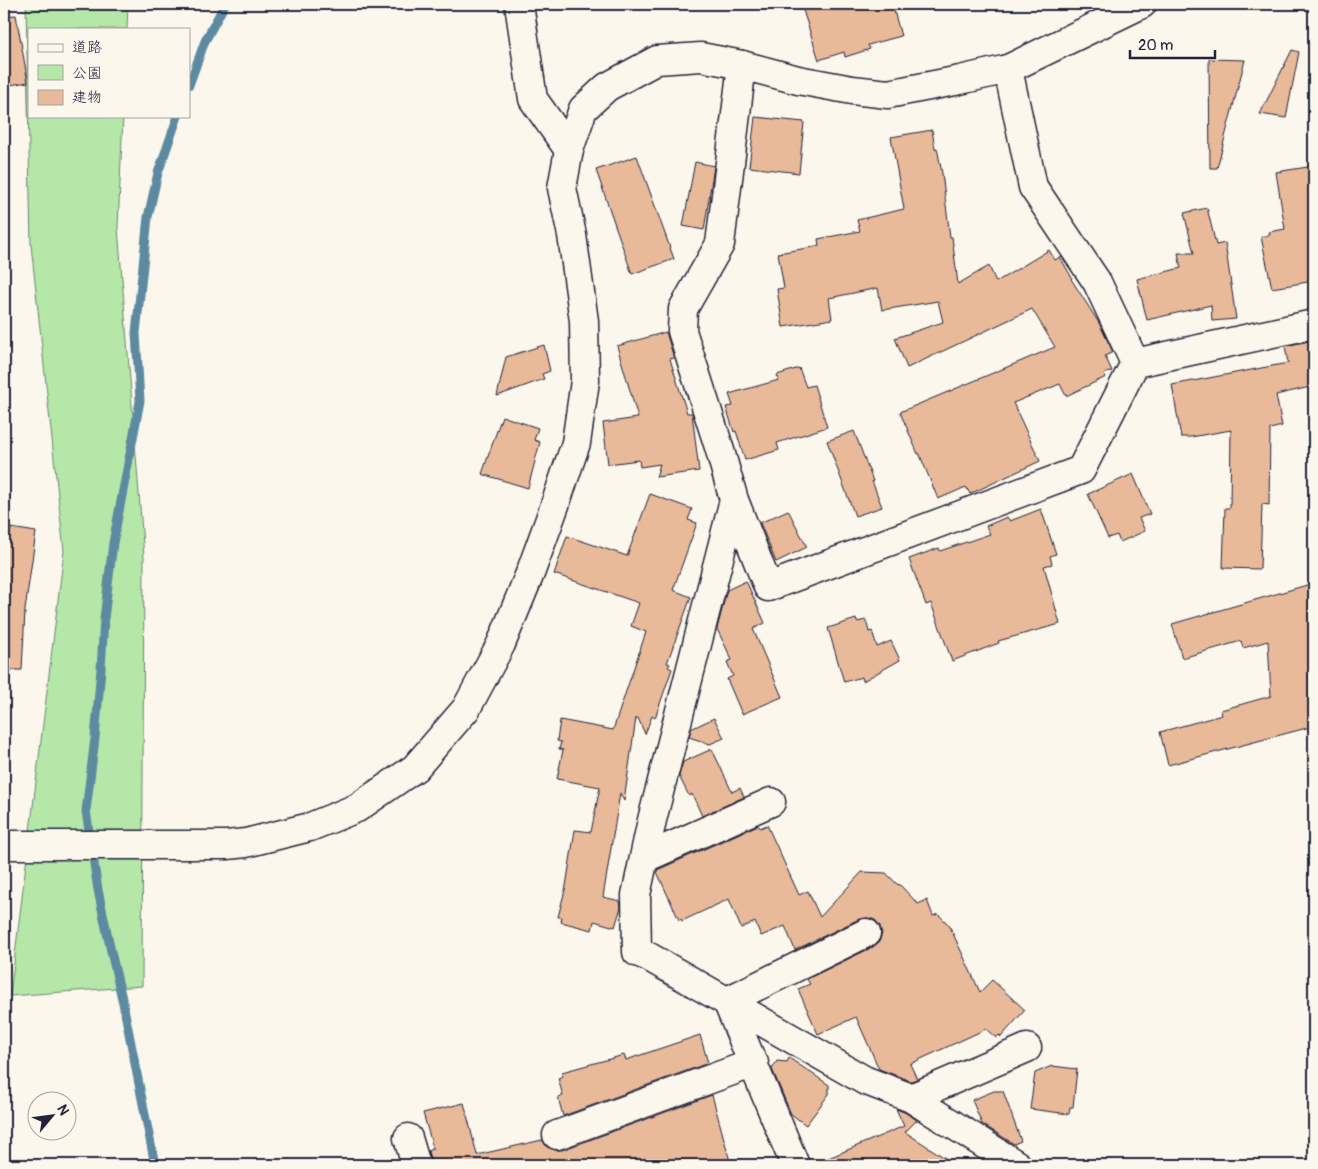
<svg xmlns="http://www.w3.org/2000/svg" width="1318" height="1169" font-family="Pangolin,'Klee One',sans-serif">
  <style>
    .green { fill: #b5e7a8; stroke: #6c8472 }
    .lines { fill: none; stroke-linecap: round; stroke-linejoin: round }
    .stream { stroke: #5d8aa1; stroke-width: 9 }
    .building { fill: #e9ba9a; stroke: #22223b }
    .minor-casing { stroke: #22223b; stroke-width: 31 }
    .tertiary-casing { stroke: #22223b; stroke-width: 31 }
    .minor { stroke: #fbf7ec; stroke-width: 28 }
    .tertiary { stroke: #fbf7ec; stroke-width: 28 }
  </style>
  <rect width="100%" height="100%" fill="#fbf7ec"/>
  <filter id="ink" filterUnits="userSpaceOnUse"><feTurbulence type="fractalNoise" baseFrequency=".02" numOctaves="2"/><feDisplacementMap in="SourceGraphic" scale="10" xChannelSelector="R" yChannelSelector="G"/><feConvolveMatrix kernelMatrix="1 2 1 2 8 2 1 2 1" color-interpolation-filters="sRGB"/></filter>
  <g filter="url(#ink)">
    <path class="green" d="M 26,4 L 128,4 L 127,29 L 29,29 L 29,116 L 123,116 L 118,227 L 144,557 L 142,986 L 10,996 L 64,551 L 31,245 Z"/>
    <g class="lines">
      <path class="stream" d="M 189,85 L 205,41 L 225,4
        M 155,1165 L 123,1003 L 112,956 L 98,890 L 86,811 L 95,738 L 101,669 L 104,619 L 113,543 L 140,401 L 136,333 L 148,217 L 158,173 L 178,116"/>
    </g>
    <path class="building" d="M 801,4 L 892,4 L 901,36 L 868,45 L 870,49 L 845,57 L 844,52 L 819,60 Z
      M 16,15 L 28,82 L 4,86 L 4,16 Z
      M 1292,50 L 1299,52 L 1286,118 L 1260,114 Z
      M 1209,59 L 1245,60 L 1217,168 L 1210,168 Z
      M 755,117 L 804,122 L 799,173 L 749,167 Z
      M 932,130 L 935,149 L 937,148 L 942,173 L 950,237 L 952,237 L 958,284 L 989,266 L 996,282 L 1049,250 L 1055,260 L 1060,257 L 1072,278 L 1071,279 L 1099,323 L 1113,352 L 1105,356 L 1112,371 L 1104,374 L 1106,377 L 1066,396 L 1060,384 L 1013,403 L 1040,461 L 970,494 L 966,487 L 938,499 L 919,453 L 918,454 L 900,412 L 1055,347 L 1032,309 L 907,368 L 895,338 L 943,322 L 938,301 L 882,310 L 878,288 L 829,298 L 832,319 L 783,327 L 777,289 L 784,288 L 778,253 L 819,246 L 818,239 L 860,231 L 857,220 L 904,209 L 891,137 Z
      M 637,156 L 674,259 L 632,274 L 596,170 Z
      M 695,162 L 714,166 L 704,230 L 683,226 Z
      M 1314,166 L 1314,281 L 1272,288 L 1261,237 L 1270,235 L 1269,232 L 1285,229 L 1276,172 Z
      M 1207,208 L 1216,245 L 1225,243 L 1236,319 L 1212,321 L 1211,305 L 1147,320 L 1137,279 L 1181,268 L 1178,253 L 1194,253 L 1184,213 Z
      M 666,332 L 674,358 L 670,359 L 687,413 L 692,413 L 699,471 L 656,477 L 660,464 L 640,467 L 639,460 L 608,464 L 603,423 L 638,418 L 617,346 Z
      M 1314,340 L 1314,386 L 1276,395 L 1282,426 L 1270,429 L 1269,505 L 1262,504 L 1260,569 L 1223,568 L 1225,508 L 1230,508 L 1231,430 L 1191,437 L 1181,437 L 1172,385 L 1288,363 L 1285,346 Z
      M 544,345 L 550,371 L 542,374 L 544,379 L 497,396 L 506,357 Z
      M 799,368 L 806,387 L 814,385 L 827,427 L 777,443 L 779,450 L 745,460 L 736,431 L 734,432 L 726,407 L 733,406 L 729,394 L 779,380 L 777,375 Z
      M 502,416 L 538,428 L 534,440 L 540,442 L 528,488 L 482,474 Z
      M 854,431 L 873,481 L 872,481 L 882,507 L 855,516 L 827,441 Z
      M 1133,474 L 1150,514 L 1139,518 L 1145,531 L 1120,542 L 1117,535 L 1108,538 L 1088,494 Z
      M 650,494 L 692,509 L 688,520 L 697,523 L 673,590 L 691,597 L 667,663 L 670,664 L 668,667 L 672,669 L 655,718 L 652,716 L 645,734 L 638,718 L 636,718 L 624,801 L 620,793 L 603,897 L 620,901 L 621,907 L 615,927 L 594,921 L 592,930 L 561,922 L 562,917 L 558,917 L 566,886 L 575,830 L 591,832 L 600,787 L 557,779 L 563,750 L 559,749 L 561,742 L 557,741 L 560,720 L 613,730 L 646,632 L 631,626 L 639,603 L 554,574 L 567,536 L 627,556 Z
      M 1041,509 L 1056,554 L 1050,556 L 1052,564 L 1044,566 L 1060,624 L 998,641 L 999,643 L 952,661 L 931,603 L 926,605 L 909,559 L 939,548 L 940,551 L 990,534 L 986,526 L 1007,517 L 1010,521 Z
      M 788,510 L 807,547 L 776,562 L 760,523 Z
      M 11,528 L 36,532 L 25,610 L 22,670 L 4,670 L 4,535 L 10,535 Z
      M 746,581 L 765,623 L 753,629 L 782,697 L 742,714 L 727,679 L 733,676 L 727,662 L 732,660 L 717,629 L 727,590 Z
      M 1314,583 L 1314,726 L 1168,765 L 1160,732 L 1222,715 L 1221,710 L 1271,696 L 1268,641 L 1243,648 L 1241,641 L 1182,658 L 1172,624 Z
      M 856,619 L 857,622 L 866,620 L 869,632 L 872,631 L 877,647 L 891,641 L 900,660 L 863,681 L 862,677 L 844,682 L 828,628 Z
      M 714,718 L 724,738 L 710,744 L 689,737 L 691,729 Z
      M 712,749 L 732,792 L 740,788 L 744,797 L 702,816 L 692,794 L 689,796 L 679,776 L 683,762 Z
      M 758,825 L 760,828 L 767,825 L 799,895 L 808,891 L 820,917 L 862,872 L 886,873 L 898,885 L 899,884 L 918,904 L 927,900 L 933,916 L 938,914 L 949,925 L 980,992 L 992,980 L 1025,1010 L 1001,1037 L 999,1035 L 996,1038 L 986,1029 L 910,1064 L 917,1079 L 911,1081 L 879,1069 L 856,1017 L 818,1034 L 798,989 L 810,984 L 807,979 L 873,947 L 879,942 L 882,934 L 880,926 L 875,920 L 868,918 L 859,919 L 795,950 L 785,926 L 761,936 L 755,922 L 741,928 L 729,899 L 682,921 L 681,919 L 679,920 L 657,872 L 657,870 L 664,867 Z
      M 700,1035 L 708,1063 L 563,1116 L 558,1097 L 563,1096 L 558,1078 L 563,1076 L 562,1072 L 624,1055 L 626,1060 Z
      M 789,1058 L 829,1085 L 829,1094 L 806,1125 L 791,1114 L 772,1069 L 777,1061 L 787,1062 Z
      M 1052,1066 L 1077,1069 L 1073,1107 L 1070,1107 L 1069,1114 L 1030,1109 L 1035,1073 Z
      M 994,1091 L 1003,1091 L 1021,1141 L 1014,1144 L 982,1124 L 972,1100 Z
      M 712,1095 L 731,1165 L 431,1165 L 428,1151 L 433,1148 L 423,1113 L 464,1103 L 477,1155 L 542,1140 L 547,1147 L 555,1150 L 562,1150 Z
      M 896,1109 L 904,1112 L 917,1120 L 905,1132 L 956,1165 L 812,1165 L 904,1126 Z"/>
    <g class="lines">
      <defs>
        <path id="minor" d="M 519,4 L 533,99 L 569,150
          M 742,65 L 720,244 L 683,309 L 682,331 L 719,447 L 734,500 L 768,587 L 1081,470 L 1135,363
          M 1008,69 L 1033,187 L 1097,282 L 1135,363
          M 1135,363 L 1314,324
          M 734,500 L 652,820 L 636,895 L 637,952 L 649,957 L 864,1080 L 911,1098 L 1017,1165
          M 645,858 L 771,802
          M 727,1001 L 795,1165
          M 727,1001 L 866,933
          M 911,1098 L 1027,1048
          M 557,1135 L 754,1063
          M 408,1138 L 416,1165"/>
        <path id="tertiary" d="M 4,845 L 227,845 L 246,843 L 310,827 L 357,808 L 415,768 L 466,709 L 501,644 L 531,571 L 555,505 L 576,443 L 585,381 L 584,321 L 572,235 L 562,188 L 569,150 L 583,109 L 607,87 L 657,60 L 701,57 L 742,65 L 798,80 L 852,90 L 888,94 L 960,80 L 1008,69 L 1142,4"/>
      </defs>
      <use href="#minor" class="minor-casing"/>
      <use href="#tertiary" class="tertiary-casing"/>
      <use href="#minor" class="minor"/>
      <use href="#tertiary" class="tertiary"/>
    </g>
  </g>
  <rect width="1318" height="1169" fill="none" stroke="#fbf7ec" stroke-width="20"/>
  <rect x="10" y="10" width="1298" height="1149" fill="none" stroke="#22223b" stroke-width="2" filter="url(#ink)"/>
  <rect x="28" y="28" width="162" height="90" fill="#fbf7ec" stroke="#a4a2a5"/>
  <rect x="38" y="44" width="25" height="8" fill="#fbf7ec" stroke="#a4a2a5"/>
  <text x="72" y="52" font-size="15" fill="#22223b">道路</text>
  <rect x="38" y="65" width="25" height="15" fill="#b5e7a8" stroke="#a4a2a5"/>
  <text x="72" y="78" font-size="15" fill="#22223b">公園</text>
  <rect x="38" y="90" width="25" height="15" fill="#e9ba9a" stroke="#a4a2a5"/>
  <text x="72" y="102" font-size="15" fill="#22223b">建物</text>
  <g transform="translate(52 1116) rotate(61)"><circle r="24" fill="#fbf7ec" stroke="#a4a2a5"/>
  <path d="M0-4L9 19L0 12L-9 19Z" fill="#22223b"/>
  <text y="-8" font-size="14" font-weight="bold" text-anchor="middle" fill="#22223b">N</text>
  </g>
  <path d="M1130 50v8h85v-8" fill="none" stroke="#22223b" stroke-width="2.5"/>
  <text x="1138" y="50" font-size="15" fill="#22223b" stroke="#fbf7ec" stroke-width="4" paint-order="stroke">20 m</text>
</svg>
